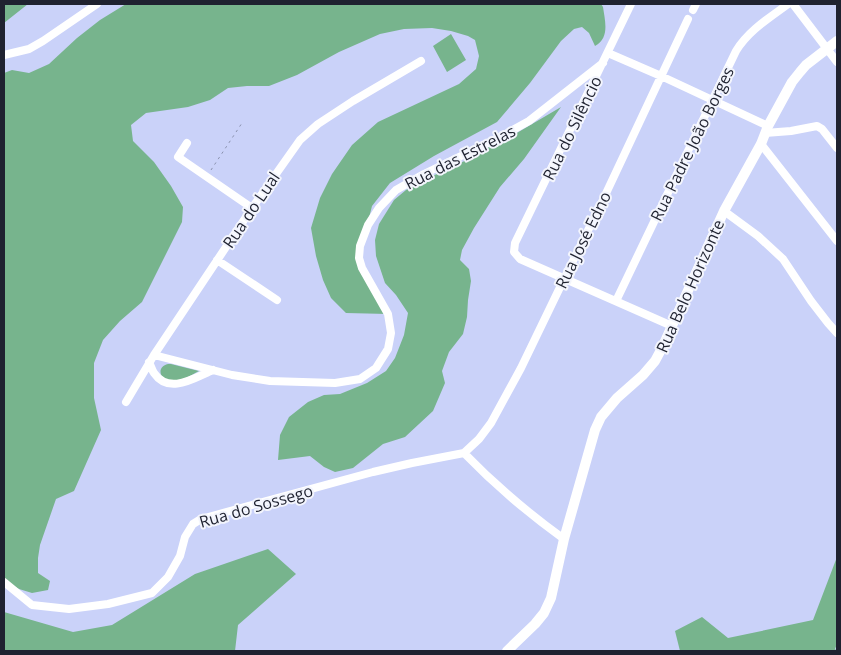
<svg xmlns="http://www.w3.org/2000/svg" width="841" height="655" font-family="'Open Sans',sans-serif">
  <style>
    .green { fill: #77b48d }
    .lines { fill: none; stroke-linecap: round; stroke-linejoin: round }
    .path { stroke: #8b92af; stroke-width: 1; stroke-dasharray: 2.5 4; stroke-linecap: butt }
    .minor { stroke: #fff; stroke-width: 8 }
    .tertiary { stroke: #fff; stroke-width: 10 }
    .labels { text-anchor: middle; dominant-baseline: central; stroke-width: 4; stroke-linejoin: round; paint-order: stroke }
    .street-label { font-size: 16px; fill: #1f2230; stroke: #f3f5fd }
  </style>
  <rect width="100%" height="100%" fill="#cad2f9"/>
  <path class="green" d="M 4,4 L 28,4 L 4,23 Z
    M 126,4 L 601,4 L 603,7 C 605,21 610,38 595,46 L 589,33 L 582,27 L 574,29 L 561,41 L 530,83 L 497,122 L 434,156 L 390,183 L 372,206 L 359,258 L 388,314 L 346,313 L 331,298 L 323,280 L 316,256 L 311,228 L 320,198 L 332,174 L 352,145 L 378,122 L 459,84 L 476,69 L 479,56 L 475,40 L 468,36 L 451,31 L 432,28 L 404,29 L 380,34 L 339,52 L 297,75 L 269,86 L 247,86 L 228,88 L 210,100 L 188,107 L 146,113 L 131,125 L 133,141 L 154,162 L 171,186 L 183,207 L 182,222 L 142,302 L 120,321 L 103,340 L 94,363 L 94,398 L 101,430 L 74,491 L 56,499 L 40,545 L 38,558 L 38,573 L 50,581 L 48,590 L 32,593 L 19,589 L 4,581 L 4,73 L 12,70 L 29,73 L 49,64 L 77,38 L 100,20 Z
    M 451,34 L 466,60 L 447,72 L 433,46 Z
    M 561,107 L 524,159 L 500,187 L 474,228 L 462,250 L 460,260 L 469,269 L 471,281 L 468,300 L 467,317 L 463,334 L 449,352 L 442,371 L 445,383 L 433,411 L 405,437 L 383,444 L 353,468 L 335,472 L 324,467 L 310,456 L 278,460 L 280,435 L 289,417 L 308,402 L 324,395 L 340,394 L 367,383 L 386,371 L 395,358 L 404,335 L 408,313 L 396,295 L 385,283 L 376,256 L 375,240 L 379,224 L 394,200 L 406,190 L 422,181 L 473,157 L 489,147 L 510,137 Z
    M 168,364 L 171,364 L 199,371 C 190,376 179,383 168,380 C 158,377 158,366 168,364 Z
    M 268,549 L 296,574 L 238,625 L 235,651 L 4,651 L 4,612 L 73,632 L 112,625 L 195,574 Z
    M 837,557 L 837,644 L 835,649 L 837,651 L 680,651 L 675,631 L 702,617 L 728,638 L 813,620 Z"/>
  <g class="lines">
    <path class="path" d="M 211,170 L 242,123"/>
    <path class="minor" d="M 631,4 L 515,243 L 514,252 L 520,259 L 672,326
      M 793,4 L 837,62
      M 693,10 L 696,4
      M 608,53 L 661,76 L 768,126
      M 4,55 L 29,49 L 43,41 L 97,4
      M 765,133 L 791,131 L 817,126 L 822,129 L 837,148
      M 187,143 L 178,157 L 252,208
      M 761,144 L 837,241
      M 724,211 L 758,236 L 783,259 L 811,301 L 828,323 L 837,333
      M 217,260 L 277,300
      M 616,301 L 736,51 C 748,31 769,18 788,4
      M 154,355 L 232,375 L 270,381 L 335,383 L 360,379 L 376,368 L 388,349 L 391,333 L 388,314 L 362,268 L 359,258 L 360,246 L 368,225 L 379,208 L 396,190 L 424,174 L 502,136 L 529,121 L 603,63
      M 149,362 C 151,366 152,370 154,373 C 169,395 194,378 213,370
      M 126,402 L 154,355 L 252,208 L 300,140 L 318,124 L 353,101 L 421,61
      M 464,453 L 479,439 L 491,423 L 521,368 L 564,279 L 601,204 L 688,19
      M 464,453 C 495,485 528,513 564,539
      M 4,582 L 32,605 L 69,609 L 108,604 L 152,593 L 168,577 L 180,556 L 185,537 L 193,524 L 201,519 L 373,472 L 412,463 L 464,453"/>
    <path class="tertiary" d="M 507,651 L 535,624 L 544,613 L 551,598 L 564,539 L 595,430 L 601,417 L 617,398 L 643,375 L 655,361 L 662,348 L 724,211 L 761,144 L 768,126 L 792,82 L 800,72 L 806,65 L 837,41"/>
  </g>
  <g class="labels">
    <g class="street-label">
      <text transform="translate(572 128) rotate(-64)">Rua do Silêncio</text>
      <text transform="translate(692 144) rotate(-64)">Rua Padre João Borges</text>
      <text transform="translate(460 157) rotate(-27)">Rua das Estrelas</text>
      <text transform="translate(251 210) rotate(-56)">Rua do Lual</text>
      <text transform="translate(583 240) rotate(-64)">Rua José Edno</text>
      <text transform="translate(690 286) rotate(-66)">Rua Belo Horizonte</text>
      <text transform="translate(256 506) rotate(-16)">Rua do Sossego</text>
    </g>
  </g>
  <rect width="841" height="655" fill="none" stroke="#1f2230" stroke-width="10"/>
</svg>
